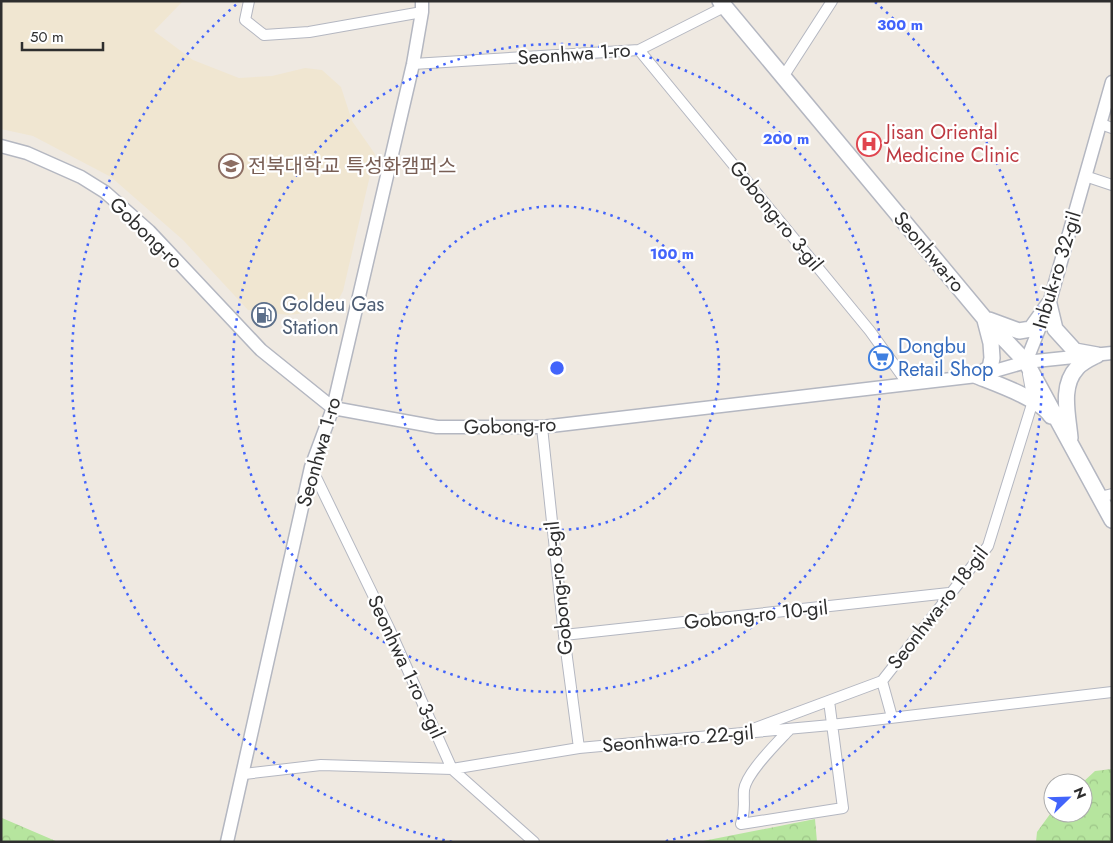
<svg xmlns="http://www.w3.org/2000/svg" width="1113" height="843" font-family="Jost,'Noto Sans KR',sans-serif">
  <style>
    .education { fill: #f0e6d1 }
    .park { fill: url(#park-crowns) }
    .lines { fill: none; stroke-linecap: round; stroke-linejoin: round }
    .minor-casing { stroke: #b4b7c1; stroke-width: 12 }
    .tertiary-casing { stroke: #b4b7c1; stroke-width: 15 }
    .secondary-casing { stroke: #b4b7c1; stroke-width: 18 }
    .minor { stroke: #fff; stroke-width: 10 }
    .tertiary { stroke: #fff; stroke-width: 12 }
    .secondary { stroke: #fff; stroke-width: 15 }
    .ring { fill: none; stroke: #4264fb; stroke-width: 2.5; stroke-dasharray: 2.5 5 }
    .labels { text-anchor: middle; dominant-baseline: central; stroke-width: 4.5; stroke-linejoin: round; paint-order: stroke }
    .street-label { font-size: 20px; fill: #2e2e2e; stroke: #fff }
    .health-label { font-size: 20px; fill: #be3a42; stroke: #fff; text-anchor: start }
    .education-label { font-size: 20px; fill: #785e54; stroke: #fff; text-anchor: start }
    .service-label { font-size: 20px; fill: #4e5e75; stroke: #fff; text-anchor: start }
    .shop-label { font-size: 20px; fill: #366cbe; stroke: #fff; text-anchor: start }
    .centre { fill: #4264fb; stroke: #fff; stroke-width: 2.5 }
    .ring-label { font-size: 15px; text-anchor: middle; font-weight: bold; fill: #4264fb; stroke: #fff; stroke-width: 4.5; stroke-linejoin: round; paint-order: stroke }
  </style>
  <defs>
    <pattern id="park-crowns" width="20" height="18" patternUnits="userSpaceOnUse" patternTransform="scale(1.25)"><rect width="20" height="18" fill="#b6e59e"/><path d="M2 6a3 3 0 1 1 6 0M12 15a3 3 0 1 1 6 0" fill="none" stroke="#9dc588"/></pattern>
  </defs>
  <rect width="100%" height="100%" fill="#efe9e1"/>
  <path class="education" d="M 1,1 L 183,1 L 154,31 L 193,60 L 239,78 L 272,76 L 305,68 L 322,70 L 341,87 L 352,121 L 375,154 L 343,291 L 333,310 L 288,315 L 248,310 L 183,240 L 111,177 L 33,136 L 1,129 Z"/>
  <path class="park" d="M 1112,769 L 1112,842 L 1036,842 L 1037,832 L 1053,810 L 1053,813 L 1083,813 L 1082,783 L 1095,771 Z
    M 1,817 L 2,818 L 58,842 L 1,842 Z
    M 815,819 L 817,842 L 698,842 Z"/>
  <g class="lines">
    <defs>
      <path id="minor" d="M 249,1 L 245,20 L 264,35 L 309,32 L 422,12
        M 639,50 L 870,331 L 908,384
        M 413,64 L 639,50 L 724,7
        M 783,77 L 832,1
        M 1101,124 L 1112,128
        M 1085,176 L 1112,185
        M 542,427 L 564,635 L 579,748
        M 311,467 L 389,628 L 452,769 L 534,842
        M 1100,497 L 1112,494
        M 564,635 L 949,593
        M 882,681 L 892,717
        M 753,729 L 882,681 L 988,546 L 1033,401 L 1028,374
        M 789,730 C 777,743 746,773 744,790 C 743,803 746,809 741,824 L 843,808 L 829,701
        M 244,774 L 321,765 L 452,769 L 579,748 L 831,725 L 1112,692"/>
      <path id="tertiary" d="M 1,146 L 27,153 L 81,177 L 105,192 L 149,231 L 261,350 L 333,408 L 437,427 L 542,427 L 977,376 L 1026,362 L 1112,353
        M 1026,362 L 1049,304 L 1112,82
        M 227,842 L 311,467 L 333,408 L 413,64 L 422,12 L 422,1"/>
      <path id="secondary" d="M 720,1 L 985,319 L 1026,362 L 1112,520
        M 1049,304 L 1055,329 L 1075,351 L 1097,355
        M 989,320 L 1019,331 L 1031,329 L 1049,304
        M 977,376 C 997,384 1040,399 1051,416
        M 977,376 L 990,368 L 992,358 L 991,343 L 985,320
        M 1070,438 C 1068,415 1060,386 1077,368 C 1082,362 1091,358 1097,355"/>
    </defs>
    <use href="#minor" class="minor-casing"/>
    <use href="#tertiary" class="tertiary-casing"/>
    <use href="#secondary" class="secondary-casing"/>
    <use href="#minor" class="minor"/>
    <use href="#tertiary" class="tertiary"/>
    <use href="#secondary" class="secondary"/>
  </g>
  <g class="ring">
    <circle cx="557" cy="368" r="162"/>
    <circle cx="557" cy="368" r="324"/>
    <path d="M452 842A485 485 0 0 1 239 2M875 2A485 485 0 0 1 662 842"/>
  </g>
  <defs>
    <symbol id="hospital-ring" viewBox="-11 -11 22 22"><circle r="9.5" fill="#fff" stroke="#e0444e" stroke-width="1.5"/><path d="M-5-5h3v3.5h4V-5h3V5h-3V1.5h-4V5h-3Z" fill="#e0444e"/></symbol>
    <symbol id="university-ring" viewBox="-11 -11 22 22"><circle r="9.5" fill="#fff" stroke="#8d6e63" stroke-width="1.5"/><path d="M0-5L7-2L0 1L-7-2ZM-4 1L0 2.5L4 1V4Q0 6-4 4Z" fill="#8d6e63"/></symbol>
    <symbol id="fuel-ring" viewBox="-11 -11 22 22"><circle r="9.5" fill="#fff" stroke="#5c6f8a" stroke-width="1.5"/><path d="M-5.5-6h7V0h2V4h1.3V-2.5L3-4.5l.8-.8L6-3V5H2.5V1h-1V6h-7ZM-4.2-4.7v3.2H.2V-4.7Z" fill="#5c6f8a"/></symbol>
    <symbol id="supermarket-ring" viewBox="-11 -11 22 22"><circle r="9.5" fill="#fff" stroke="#3f7fe0" stroke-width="1.5"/><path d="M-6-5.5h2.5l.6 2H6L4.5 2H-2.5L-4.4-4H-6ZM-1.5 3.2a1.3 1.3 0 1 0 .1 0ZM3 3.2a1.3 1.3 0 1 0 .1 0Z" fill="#3f7fe0"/></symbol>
  </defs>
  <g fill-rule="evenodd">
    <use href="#hospital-ring" x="855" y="130" width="28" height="28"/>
    <use href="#university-ring" x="217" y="152" width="28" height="28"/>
    <use href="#fuel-ring" x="250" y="301" width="28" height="28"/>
    <use href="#supermarket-ring" x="867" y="344" width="28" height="28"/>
  </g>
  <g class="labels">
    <g class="street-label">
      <text transform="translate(574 54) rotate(-4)">Seonhwa 1-ro</text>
      <text transform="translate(776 216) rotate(51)">Gobong-ro 3-gil</text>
      <text transform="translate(146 233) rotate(44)">Gobong-ro</text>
      <text transform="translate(929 252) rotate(50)">Seonhwa-ro</text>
      <text transform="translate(1057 270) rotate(-73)">Inbuk-ro 32-gil</text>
      <text transform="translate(510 426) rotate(-2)">Gobong-ro</text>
      <text transform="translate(319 452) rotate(-74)">Seonhwa 1-ro</text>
      <text transform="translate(559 588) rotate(-96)">Gobong-ro 8-gil</text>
      <text transform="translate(938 608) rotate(-52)">Seonhwa-ro 18-gil</text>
      <text transform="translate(756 615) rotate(-6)">Gobong-ro 10-gil</text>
      <text transform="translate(406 667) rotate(65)">Seonhwa 1-ro 3-gil</text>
      <text transform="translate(678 739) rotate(-5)">Seonhwa-ro 22-gil</text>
    </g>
    <g class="health-label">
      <text x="886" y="132">Jisan Oriental<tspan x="886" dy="23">Medicine Clinic</tspan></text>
    </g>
    <g class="education-label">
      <text x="248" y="166">전북대학교 특성화캠퍼스</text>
    </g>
    <g class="service-label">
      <text x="282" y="304">Goldeu Gas<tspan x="282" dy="23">Station</tspan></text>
    </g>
    <g class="shop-label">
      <text x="898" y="346">Dongbu<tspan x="898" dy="23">Retail Shop</tspan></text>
    </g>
  </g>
  <circle cx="557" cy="368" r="8" class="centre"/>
  <g class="ring-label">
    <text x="900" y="30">300 m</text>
    <text x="786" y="144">200 m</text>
    <text x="672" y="259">100 m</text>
  </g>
  <rect width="1113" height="843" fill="none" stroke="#2e2e2e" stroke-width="5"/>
  <g transform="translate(1068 798) rotate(67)"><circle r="24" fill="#ffffff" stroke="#ababab"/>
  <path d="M0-4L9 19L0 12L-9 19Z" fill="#4264fb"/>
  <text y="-8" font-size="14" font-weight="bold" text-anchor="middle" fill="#2e2e2e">N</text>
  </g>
  <path d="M22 42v8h81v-8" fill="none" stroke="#2e2e2e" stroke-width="2.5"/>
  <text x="30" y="42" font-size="15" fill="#2e2e2e" stroke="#ffffff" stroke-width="4" paint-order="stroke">50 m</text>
</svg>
